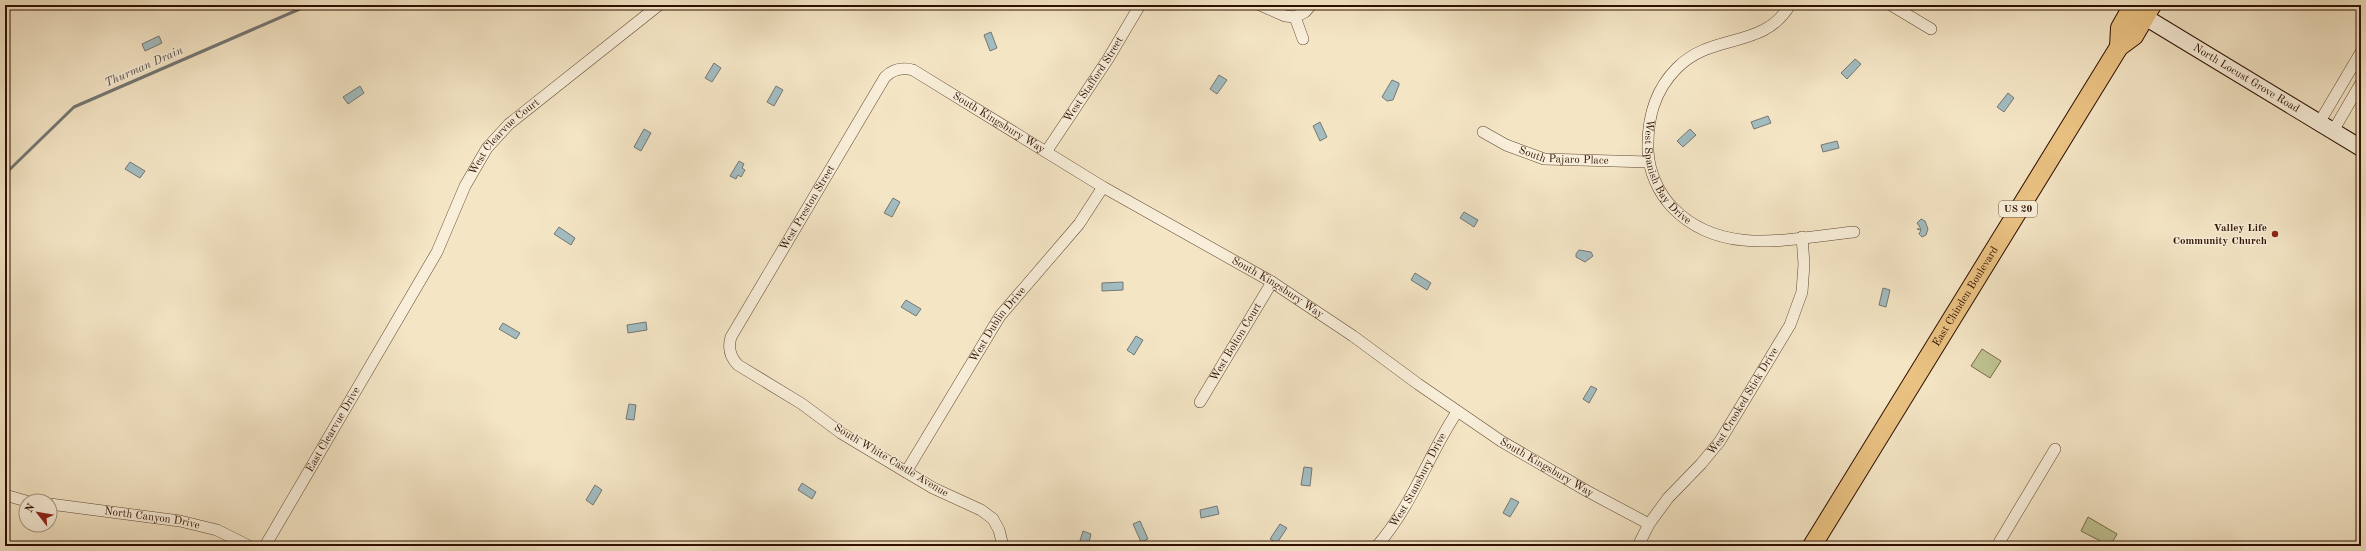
<svg xmlns="http://www.w3.org/2000/svg" width="2366" height="551" font-family="'Old Standard TT',serif">
  <style>
    .green { fill: #bfc392; stroke: #766a4a }
    .water { fill: #a2bcc0; stroke: #747774 }
    .lines { fill: none; stroke-linecap: round; stroke-linejoin: round }
    .stream { stroke: #747774; stroke-width: 3 }
    .minor-casing { stroke: #604532; stroke-width: 12 }
    .secondary-casing { stroke: #2e1001; stroke-width: 18 }
    .primary-casing { stroke: #2e1001; stroke-width: 20 }
    .minor { stroke: #f8eed9; stroke-width: 11 }
    .secondary { stroke: #f8eed9; stroke-width: 16 }
    .primary { stroke: #eac282; stroke-width: 18 }
    .poi-dot { fill: #8f2418; stroke: #f8eed9; stroke-width: 1.5 }
    .labels { text-anchor: middle; dominant-baseline: central; stroke-width: 3; stroke-linejoin: round; paint-order: stroke }
    .shield { fill: #f8eed9; stroke: #6b5342; stroke-width: 1 }
    .shield-label { font-size: 10px; font-weight: bold; fill: #2e1001 }
    .street-label { font-size: 11px; fill: #2e1001; stroke: #f8eed9 }
    .poi-label { font-size: 11px; font-weight: bold; fill: #2e1001; stroke: #f8eed9; text-anchor: end }
    .water-label { font-size: 12px; font-style: italic; fill: #574c44; stroke: #f8eed9 }
  </style>
  <rect width="100%" height="100%" fill="#f4e5c5"/>
  <filter id="stains"><feTurbulence type="fractalNoise" baseFrequency=".005" numOctaves="4"/><feColorMatrix values="0 0 0 0 .2 0 0 0 0 .09 0 0 0 0 .02 0 0 0 .5 -.17"/></filter>
  <radialGradient id="worn" r=".72"><stop offset=".6" stop-color="#630" stop-opacity="0"/><stop offset="1" stop-color="#630" stop-opacity=".3"/></radialGradient>
  <path class="green" d="M 1982,349 L 2001,361 L 1990,378 L 1971,366 Z
    M 2088,517 L 2117,534 L 2110,546 L 2081,531 Z"/>
  <path class="water" d="M 991,32 L 997,48 L 990,51 L 984,35 Z
    M 159,36 L 162,43 L 145,51 L 142,44 Z
    M 1855,59 L 1861,64 L 1847,79 L 1841,73 Z
    M 714,63 L 721,68 L 712,82 L 705,78 Z
    M 1219,75 L 1227,80 L 1217,94 L 1210,89 Z
    M 1392,80 L 1399,83 L 1399,85 L 1393,100 L 1387,101 L 1382,97 Z
    M 360,86 L 364,93 L 348,104 L 343,97 Z
    M 776,86 L 783,90 L 774,106 L 767,102 Z
    M 2008,93 L 2014,98 L 2004,112 L 1997,107 Z
    M 1768,116 L 1771,123 L 1754,129 L 1751,122 Z
    M 1320,122 L 1327,137 L 1320,141 L 1313,126 Z
    M 644,129 L 651,133 L 641,151 L 634,147 Z
    M 1690,129 L 1696,135 L 1683,147 L 1677,141 Z
    M 1837,141 L 1839,148 L 1823,152 L 1821,145 Z
    M 739,161 L 744,164 L 742,168 L 745,170 L 741,177 L 738,175 L 736,179 L 730,176 Z
    M 130,162 L 145,171 L 140,178 L 125,169 Z
    M 893,198 L 900,202 L 892,217 L 884,213 Z
    M 1464,212 L 1478,220 L 1474,227 L 1460,218 Z
    M 1921,219 L 1925,221 L 1928,229 L 1926,235 L 1922,237 L 1919,234 L 1921,230 L 1917,229 L 1921,229 L 1917,223 Z
    M 559,227 L 575,238 L 571,245 L 554,234 Z
    M 1579,250 L 1591,252 L 1593,256 L 1585,262 L 1576,257 L 1576,254 Z
    M 1415,273 L 1431,283 L 1427,290 L 1411,280 Z
    M 1123,282 L 1123,290 L 1102,291 L 1102,283 Z
    M 1883,288 L 1890,290 L 1886,307 L 1879,305 Z
    M 906,300 L 921,309 L 916,316 L 901,307 Z
    M 646,322 L 647,330 L 628,333 L 627,325 Z
    M 503,323 L 520,333 L 516,339 L 499,329 Z
    M 1136,336 L 1143,340 L 1134,355 L 1127,350 Z
    M 1591,386 L 1597,389 L 1589,403 L 1583,399 Z
    M 629,404 L 636,405 L 634,420 L 626,419 Z
    M 1304,467 L 1312,468 L 1310,486 L 1301,485 Z
    M 802,483 L 816,492 L 812,499 L 798,490 Z
    M 595,485 L 602,490 L 593,505 L 586,500 Z
    M 1511,498 L 1519,502 L 1510,517 L 1503,513 Z
    M 1217,506 L 1219,514 L 1201,518 L 1200,510 Z
    M 1140,521 L 1148,539 L 1141,542 L 1133,524 Z
    M 1280,524 L 1287,528 L 1277,543 L 1270,539 Z
    M 1083,531 L 1091,534 L 1088,546 L 1079,544 Z"/>
  <g class="lines">
    <path class="stream" d="M 5,174 L 74,107 L 309,5"/>
    <defs>
      <g id="minor">
        <path d="M 1260,5 L 1285,16 L 1295,17"/>
        <path id="s1" d="M 1790,5 C 1763,50 1712,32 1677,68 C 1654,91 1647,119 1648,151 C 1649,171 1658,193 1673,208 C 1722,258 1791,238 1854,232"/>
        <path d="M 1891,5 L 1931,29"/>
        <path d="M 1303,39 L 1295,17 L 1305,12 L 1311,5"/>
        <path d="M 2319,123 L 2361,52"/>
        <path d="M 2333,131 L 2361,83"/>
        <path id="s2" d="M 1483,132 L 1506,145 L 1544,159 L 1649,162"/>
        <path id="s3" d="M 1046,152 L 1108,59 L 1140,5"/>
        <path id="s4" d="M 1200,402 L 1272,282"/>
        <path id="s5" d="M 906,472 L 1000,316 L 1079,224 L 1103,187"/>
        <path d="M 5,495 L 26,501"/>
        <path id="s6" d="M 50,504 L 180,521 L 217,530 L 249,546"/>
        <path id="s7" d="M 265,546 L 437,252 L 465,186 L 487,148 L 509,124 L 659,5"/>
        <path id="s8" d="M 1003,546 L 999,530 L 993,519 L 981,510 L 933,488 L 906,472 L 841,433 L 802,404 L 738,365 C 730,357 728,347 731,337 L 885,77 C 892,70 902,67 913,70 L 1103,187 L 1272,282 L 1353,336 L 1418,384 L 1501,441 L 1587,491 L 1649,524"/>
        <path id="s9" d="M 1377,546 C 1414,503 1427,457 1457,412"/>
        <path id="s10" d="M 1638,546 L 1649,524 L 1668,498 L 1701,464 L 1720,441 L 1790,325 L 1802,292 L 1804,264 L 1802,237"/>
        <path d="M 1997,546 L 2055,449"/>
      </g>
      <g id="secondary">
        <path id="s11" d="M 2135,11 L 2361,148"/>
      </g>
      <g id="primary">
        <path d="M 2119,47 L 2120,28 L 2133,5"/>
        <path id="s12" d="M 1812,546 L 2119,47 L 2134,36 L 2152,5"/>
      </g>
    </defs>
    <use href="#minor" class="minor-casing"/>
    <use href="#secondary" class="secondary-casing"/>
    <use href="#primary" class="primary-casing"/>
    <use href="#minor" class="minor"/>
    <use href="#secondary" class="secondary"/>
    <use href="#primary" class="primary"/>
  </g>
  <circle class="poi-dot" cx="2275" cy="234" r="4"/>
  <g class="labels">
    <rect class="shield" x="1999" y="201" width="38" height="16" rx="3"/>
    <g class="shield-label">
      <text x="2018" y="209">US 20</text>
    </g>
    <g class="street-label">
      <text stroke="none"><textPath href="#s11" startOffset="130">North Locust Grove Road</textPath></text>
      <text stroke="none"><textPath href="#s3" startOffset="87">West Stafford Street</textPath></text>
      <text stroke="none"><textPath href="#s8" startOffset="791">South Kingsbury Way</textPath></text>
      <text stroke="none"><textPath href="#s7" startOffset="476">West Clearvue Court</textPath></text>
      <text stroke="none"><textPath href="#s2" startOffset="86">South Pajaro Place</textPath></text>
      <text stroke="none"><textPath href="#s1" startOffset="250">West Spanish Bay Drive</textPath></text>
      <text stroke="none"><textPath href="#s8" startOffset="508">West Preston Street</textPath></text>
      <text stroke="none"><textPath href="#s8" startOffset="1115">South Kingsbury Way</textPath></text>
      <text stroke="none"><textPath href="#s12" startOffset="293">East Chinden Boulevard</textPath></text>
      <text stroke="none"><textPath href="#s5" startOffset="174">West Dublin Drive</textPath></text>
      <text stroke="none"><textPath href="#s4" startOffset="70">West Bolton Court</textPath></text>
      <text stroke="none"><textPath href="#s10" startOffset="180">West Crooked Stick Drive</textPath></text>
      <text stroke="none"><textPath href="#s7" startOffset="135">East Clearvue Drive</textPath></text>
      <text transform="translate(891 461) rotate(31)">South White Castle Avenue</text>
      <text stroke="none"><textPath href="#s8" startOffset="1439">South Kingsbury Way</textPath></text>
      <text stroke="none"><textPath href="#s9" startOffset="78">West Stansbury Drive</textPath></text>
      <text stroke="none"><textPath href="#s6" startOffset="103">North Canyon Drive</textPath></text>
    </g>
    <g class="poi-label">
      <text x="2267" y="228">Valley Life<tspan x="2267" dy="13">Community Church</tspan></text>
    </g>
    <g class="water-label">
      <text transform="translate(144 67) rotate(-24)">Thurman Drain</text>
    </g>
  </g>
  <rect width="2366" height="551" fill="none" stroke="#f4e5c5" stroke-width="20"/>
  <rect x="6" y="6" width="2354" height="539" fill="none" stroke="#2e1001" stroke-width="2"/>
  <rect x="10" y="10" width="2346" height="531" fill="none" stroke="#2e1001"/>
  <g transform="translate(38 513) rotate(301)"><circle r="19" fill="#f8eed9" stroke="#a79583"/>
  <path d="M0-3L7 15L0 10L-7 15Z" fill="#8f2418"/>
  <text y="-6" font-size="11" font-weight="bold" text-anchor="middle" fill="#2e1001">N</text>
  </g>
  <rect width="100%" height="100%" filter="url(#stains)"/>
  <rect width="100%" height="100%" fill="url(#worn)"/>
</svg>
